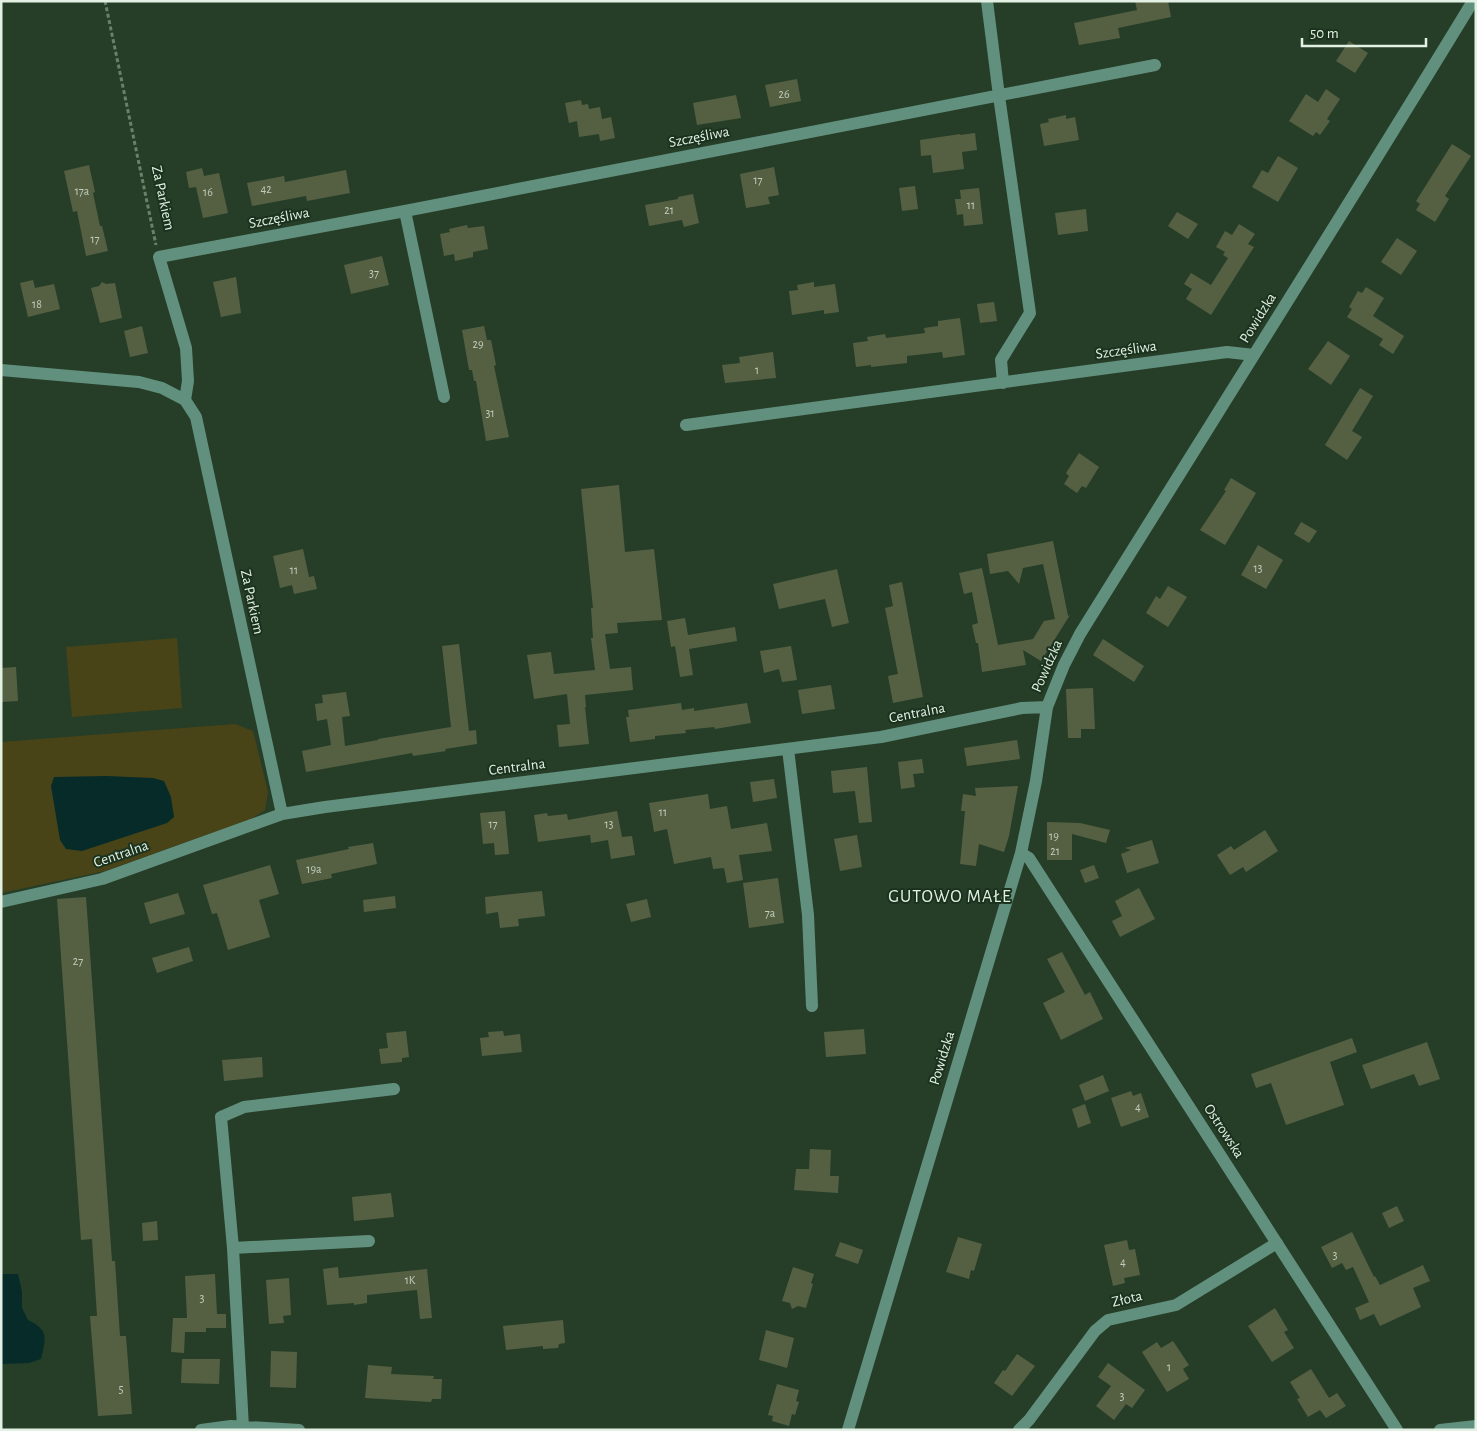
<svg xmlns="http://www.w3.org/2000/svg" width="1477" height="1431" font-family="'Alegreya Sans',sans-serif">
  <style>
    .green { fill: #484418 }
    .water { fill: #062b28 }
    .building { fill: #556043 }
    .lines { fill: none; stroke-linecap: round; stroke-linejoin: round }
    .path { stroke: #6a7f6c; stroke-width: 3; stroke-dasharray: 4 2.5; stroke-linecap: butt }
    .minor { stroke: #62907e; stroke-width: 12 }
    .labels { text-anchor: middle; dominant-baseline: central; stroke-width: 4; stroke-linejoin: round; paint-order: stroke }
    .number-label { font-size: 12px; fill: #c0cdbc }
    .street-label { font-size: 15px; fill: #e3f1e4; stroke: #1b331e }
    .quarter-label { font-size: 18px; letter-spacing: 1px; fill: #e3f1e4; stroke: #1b331e }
  </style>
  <rect width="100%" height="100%" fill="#263e28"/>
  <path class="green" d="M 177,638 L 182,708 L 72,717 L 66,647 Z
    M 235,724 L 253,731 L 268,792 L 265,810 L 251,819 L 105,871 L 1,893 L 1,742 Z"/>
  <path class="water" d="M 106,776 L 153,778 L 164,781 L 171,797 L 174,817 L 167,823 L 82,851 L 66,849 L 60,840 L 51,786 L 54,777 Z
    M 18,1274 L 22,1292 L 22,1308 L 28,1320 C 49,1330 46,1338 41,1359 L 29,1363 L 1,1364 L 1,1274 Z"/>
  <path class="building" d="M 1135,1 L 1168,1 L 1171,17 L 1118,28 L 1120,38 L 1079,45 L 1074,23 L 1137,10 Z
    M 1349,41 L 1368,53 L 1355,73 L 1336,61 Z
    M 797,79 L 801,101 L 770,107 L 765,85 Z
    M 1326,89 L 1340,99 L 1327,119 L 1330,121 L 1320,135 L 1316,132 L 1313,136 L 1289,121 L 1306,94 L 1318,102 Z
    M 736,95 L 741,118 L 697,125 L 693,103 Z
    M 581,100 L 582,105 L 588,104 L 589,109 L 600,107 L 602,119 L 611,117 L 615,138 L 600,141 L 599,134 L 579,137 L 577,121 L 569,123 L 565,103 Z
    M 1066,115 L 1066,119 L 1075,117 L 1079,140 L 1044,146 L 1040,124 L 1049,122 L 1048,119 Z
    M 975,133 L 977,150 L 962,152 L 964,169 L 933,173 L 931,155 L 921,156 L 920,140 L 960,134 L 960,135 Z
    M 1452,144 L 1471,156 L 1445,196 L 1449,199 L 1435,222 L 1416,210 L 1420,204 L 1416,201 Z
    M 1278,156 L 1298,168 L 1278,202 L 1252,187 L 1262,170 L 1268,173 Z
    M 89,165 L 95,192 L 93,193 L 100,226 L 102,226 L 108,251 L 86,256 L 77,211 L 73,212 L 64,171 Z
    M 774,167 L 779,195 L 768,197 L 770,204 L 746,208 L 740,174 Z
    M 202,168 L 204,176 L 219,173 L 228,213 L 203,218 L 196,187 L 189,188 L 186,172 Z
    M 346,170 L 350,193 L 307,201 L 306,196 L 252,206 L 247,183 L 284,176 L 285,182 Z
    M 915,186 L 918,209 L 902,211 L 899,188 Z
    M 979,188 L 983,224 L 964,226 L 963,214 L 957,215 L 955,199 L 961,199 L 960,190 Z
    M 693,194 L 699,223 L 684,227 L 682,220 L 649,226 L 645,205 L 678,199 L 678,197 Z
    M 1086,209 L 1088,231 L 1058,235 L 1055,213 Z
    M 1177,212 L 1198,224 L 1188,239 L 1168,226 Z
    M 1239,224 L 1255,234 L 1248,244 L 1254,247 L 1211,315 L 1186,299 L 1192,289 L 1184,284 L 1191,273 L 1211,285 L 1228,258 L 1223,255 L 1225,252 L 1216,247 L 1225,231 L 1232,235 Z
    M 467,225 L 468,228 L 484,226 L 488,249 L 473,252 L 473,257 L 455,261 L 454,254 L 444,256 L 440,234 L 450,232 L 449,229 Z
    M 1397,238 L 1417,251 L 1401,275 L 1381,262 Z
    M 382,256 L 389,285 L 351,294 L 344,265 Z
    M 236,277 L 241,313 L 221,317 L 213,282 Z
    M 33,280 L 35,288 L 54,284 L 60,309 L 28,317 L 20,283 Z
    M 102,282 L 106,284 L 115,283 L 122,318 L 100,323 L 91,288 L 99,286 Z
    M 814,282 L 814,287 L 835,284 L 839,312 L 824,314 L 824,310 L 792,315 L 789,291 L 798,290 L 797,285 Z
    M 1366,287 L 1384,298 L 1373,316 L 1404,336 L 1393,354 L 1379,345 L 1383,339 L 1347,317 L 1352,309 L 1349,307 L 1358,291 L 1362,293 Z
    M 994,302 L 997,321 L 980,323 L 977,304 Z
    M 960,318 L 965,355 L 943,358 L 942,352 L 907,356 L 907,363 L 871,367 L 871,365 L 856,367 L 853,343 L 868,341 L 867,337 L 885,334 L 886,338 L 925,333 L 924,328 L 938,326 L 938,321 Z
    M 142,326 L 148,353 L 130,357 L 124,331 Z
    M 484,326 L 487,340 L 491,340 L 496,365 L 494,366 L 509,437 L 486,441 L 476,381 L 474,381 L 472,370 L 469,370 L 462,330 Z
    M 1328,341 L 1350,356 L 1331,385 L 1308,369 Z
    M 773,352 L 776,378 L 725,383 L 722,365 L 740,363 L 739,357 Z
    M 1360,388 L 1373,396 L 1352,431 L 1362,437 L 1347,460 L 1325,445 Z
    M 1079,453 L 1099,467 L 1086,488 L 1082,486 L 1077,493 L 1064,484 L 1069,476 L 1066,473 Z
    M 1231,478 L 1256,493 L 1225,545 L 1200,530 L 1226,491 L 1224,490 Z
    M 619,485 L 625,552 L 654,549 L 662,620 L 617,623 L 618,633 L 605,634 L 610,669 L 631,667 L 633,690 L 585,695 L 586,707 L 585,707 L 589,744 L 559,747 L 557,725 L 570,724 L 567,694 L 534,699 L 527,655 L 551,652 L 554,674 L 595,670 L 591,638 L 593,638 L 591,608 L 593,608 L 581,489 Z
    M 1301,522 L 1317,531 L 1309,543 L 1294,534 Z
    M 1053,541 L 1068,616 L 1070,615 L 1041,661 L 1023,650 L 1026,665 L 982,672 L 978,643 L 976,643 L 972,625 L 978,623 L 972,592 L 964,594 L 959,573 L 982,568 L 998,645 L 1033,639 L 1044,621 L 1055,619 L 1043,564 L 1023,568 L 1019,584 L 1008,571 L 990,574 L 987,554 Z
    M 1258,545 L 1283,560 L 1266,589 L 1241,575 Z
    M 303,549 L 309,577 L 314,576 L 317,589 L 294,594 L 292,585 L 280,588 L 273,556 Z
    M 837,569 L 849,623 L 832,627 L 825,599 L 779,609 L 773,584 Z
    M 902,582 L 923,697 L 893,703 L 888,676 L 898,674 L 885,608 L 893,606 L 889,585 Z
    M 1168,586 L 1187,597 L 1168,627 L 1146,613 L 1156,596 L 1160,599 Z
    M 685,618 L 688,635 L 735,627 L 737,641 L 689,649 L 693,675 L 680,677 L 675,646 L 671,647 L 667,621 Z
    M 1103,639 L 1144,666 L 1134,682 L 1093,655 Z
    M 459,644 L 469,731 L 476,730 L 477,744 L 445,749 L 446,751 L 413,756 L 412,753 L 306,772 L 302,751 L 331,745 L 327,719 L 317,721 L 315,704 L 323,703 L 322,695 L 346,692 L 350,716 L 342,717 L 345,746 L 378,740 L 378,739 L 451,727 L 442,646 Z
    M 791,646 L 797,680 L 782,682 L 779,669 L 764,673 L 760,651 Z
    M 16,667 L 18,701 L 1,702 L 1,668 Z
    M 831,685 L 835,709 L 802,714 L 798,690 Z
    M 1093,688 L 1095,729 L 1081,729 L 1081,738 L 1068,738 L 1066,689 Z
    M 681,703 L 682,710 L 694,708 L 694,711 L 747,703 L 751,723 L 715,729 L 714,727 L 685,730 L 686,733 L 655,736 L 655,739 L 630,742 L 626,717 L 629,717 L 628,710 Z
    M 1017,740 L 1020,759 L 967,766 L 964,748 Z
    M 922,759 L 924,773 L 913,774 L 915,787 L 901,789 L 898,762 Z
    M 867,767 L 872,822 L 859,823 L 855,791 L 833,793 L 831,771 Z
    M 774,779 L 777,798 L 753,802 L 750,782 Z
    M 1018,786 L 1009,836 L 1004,852 L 979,844 L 976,866 L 960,864 L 965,811 L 961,811 L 963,794 L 976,796 L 975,788 Z
    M 708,794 L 710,809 L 727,806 L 731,829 L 767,823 L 772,851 L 739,855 L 743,880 L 727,883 L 724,868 L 713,869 L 711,857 L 674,864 L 667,829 L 654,832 L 649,803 Z
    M 505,811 L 509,854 L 495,855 L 494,843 L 483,844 L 480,813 Z
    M 617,811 L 622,837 L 632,836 L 635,855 L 611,859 L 608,840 L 591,843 L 590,835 L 538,842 L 534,815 L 547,813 L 548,816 L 567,814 L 568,820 Z
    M 1047,822 L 1080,823 L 1110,830 L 1106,843 L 1072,834 L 1072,860 L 1047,860 Z
    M 1265,830 L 1278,851 L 1246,872 L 1243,867 L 1230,875 L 1217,855 L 1231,846 L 1234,850 Z
    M 857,835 L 862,867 L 840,871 L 834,839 Z
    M 1152,840 L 1159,863 L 1127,873 L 1121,854 L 1131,850 L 1125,848 Z
    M 373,843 L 377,864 L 331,874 L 332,878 L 302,884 L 296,860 L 349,849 L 348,847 Z
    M 270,865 L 279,894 L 259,900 L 270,937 L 228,950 L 217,913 L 212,914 L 203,885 Z
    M 1094,865 L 1099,878 L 1085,883 L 1080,870 Z
    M 778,878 L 784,923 L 749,928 L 743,883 Z
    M 1139,888 L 1155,919 L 1120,937 L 1112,921 L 1122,916 L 1115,901 Z
    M 542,891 L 545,916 L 518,919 L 519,926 L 500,928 L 498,912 L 486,914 L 485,897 Z
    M 178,893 L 185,914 L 150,924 L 144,903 Z
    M 395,896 L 396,908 L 364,912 L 363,900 Z
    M 86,897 L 112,1261 L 115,1261 L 120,1336 L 126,1336 L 132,1414 L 98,1416 L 90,1316 L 97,1316 L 92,1239 L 81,1240 L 57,899 Z
    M 647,899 L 651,917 L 631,922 L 626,904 Z
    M 189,947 L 193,961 L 157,973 L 152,958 Z
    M 1062,952 L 1085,995 L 1090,992 L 1103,1019 L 1061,1040 L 1043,1003 L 1065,992 L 1047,959 Z
    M 864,1029 L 866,1054 L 826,1057 L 824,1032 Z
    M 406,1031 L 409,1057 L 402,1058 L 402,1062 L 381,1064 L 379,1049 L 388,1048 L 386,1033 Z
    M 503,1031 L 504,1036 L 520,1034 L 522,1052 L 482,1056 L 480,1038 L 489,1037 L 488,1032 Z
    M 1352,1038 L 1357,1052 L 1330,1062 L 1344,1105 L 1286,1125 L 1271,1083 L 1256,1088 L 1251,1074 Z
    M 1427,1042 L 1440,1079 L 1419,1086 L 1414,1074 L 1371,1089 L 1362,1065 Z
    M 262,1057 L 263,1077 L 224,1081 L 222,1060 Z
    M 1103,1075 L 1109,1091 L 1085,1101 L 1079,1085 Z
    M 1131,1091 L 1133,1096 L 1141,1093 L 1149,1117 L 1121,1127 L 1111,1098 Z
    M 1085,1104 L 1091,1123 L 1078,1128 L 1072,1109 Z
    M 810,1149 L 831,1150 L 830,1176 L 839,1176 L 838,1193 L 794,1190 L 796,1169 L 809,1169 Z
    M 391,1193 L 394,1217 L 354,1221 L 352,1197 Z
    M 1397,1206 L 1404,1221 L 1389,1228 L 1382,1213 Z
    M 157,1221 L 158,1240 L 143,1241 L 142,1223 Z
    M 1352,1232 L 1374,1277 L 1375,1276 L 1380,1285 L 1423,1265 L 1430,1281 L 1413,1288 L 1421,1307 L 1380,1326 L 1374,1314 L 1360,1320 L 1355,1308 L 1369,1302 L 1353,1267 L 1346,1270 L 1342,1263 L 1332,1268 L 1321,1247 Z
    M 958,1237 L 982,1244 L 974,1271 L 971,1270 L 969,1279 L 946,1272 Z
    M 1127,1240 L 1129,1250 L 1135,1249 L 1140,1275 L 1124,1278 L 1125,1283 L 1113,1286 L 1104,1245 Z
    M 840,1242 L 863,1250 L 858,1264 L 835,1256 Z
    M 338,1267 L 339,1278 L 427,1269 L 432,1318 L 420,1319 L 417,1290 L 367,1295 L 367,1303 L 354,1305 L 354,1303 L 327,1305 L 323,1269 Z
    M 793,1267 L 814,1274 L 811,1283 L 813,1284 L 806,1308 L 798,1306 L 792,1309 L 790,1303 L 782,1301 Z
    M 215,1274 L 217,1314 L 226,1314 L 226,1328 L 206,1328 L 206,1332 L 185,1332 L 184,1353 L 171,1352 L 173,1318 L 187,1318 L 185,1276 Z
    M 289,1278 L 291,1315 L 283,1316 L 284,1323 L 269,1324 L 266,1280 Z
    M 1275,1308 L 1288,1330 L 1284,1332 L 1294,1348 L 1272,1362 L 1248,1326 Z
    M 563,1320 L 565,1343 L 559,1344 L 558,1348 L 543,1349 L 543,1346 L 506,1350 L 503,1326 Z
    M 766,1330 L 794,1338 L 787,1368 L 759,1360 Z
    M 1173,1341 L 1189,1365 L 1183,1369 L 1189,1379 L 1167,1392 L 1142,1352 L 1157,1342 L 1161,1348 Z
    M 271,1351 L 297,1352 L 296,1388 L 270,1387 Z
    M 1017,1354 L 1035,1366 L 1012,1396 L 994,1383 L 1003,1370 L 1005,1371 Z
    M 182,1359 L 220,1359 L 219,1384 L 181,1383 Z
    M 1108,1363 L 1145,1390 L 1132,1408 L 1126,1404 L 1114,1420 L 1096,1406 L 1111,1386 L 1098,1377 Z
    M 368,1365 L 392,1367 L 391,1374 L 434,1376 L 433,1379 L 442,1379 L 441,1399 L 432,1399 L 431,1402 L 365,1398 Z
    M 1311,1369 L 1329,1398 L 1337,1393 L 1346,1406 L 1326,1418 L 1320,1410 L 1308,1417 L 1297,1399 L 1300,1398 L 1290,1382 Z
    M 777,1384 L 799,1390 L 796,1401 L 799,1402 L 795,1415 L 792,1414 L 789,1426 L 772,1421 L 773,1416 L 768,1415 Z"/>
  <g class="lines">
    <path class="path" d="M 105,1 L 156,245"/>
    <path class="minor" d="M 987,1 L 999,96 L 1030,313 L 1001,360 L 1003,383
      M 405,211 L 444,397
      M 1,370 L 139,382 L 162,388 L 185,400 L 196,417 L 282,814
      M 185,400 L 188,381 L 186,348 L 159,257 L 405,211 L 1155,65
      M 686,425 L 1227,352 L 1254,355
      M 788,749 L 808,915 L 812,1006
      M 1021,853 L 1029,858 L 1397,1430
      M 1,902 L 102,879 L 282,814 L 325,807 L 881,737 L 1022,708 L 1047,707
      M 233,1248 L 369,1241
      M 243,1427 L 233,1248 L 221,1117 L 244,1107 L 394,1089
      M 201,1430 L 231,1426 L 299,1430
      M 848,1430 L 1021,853 L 1036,781 L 1047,707 L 1064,665 L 1080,634 C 1211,423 1344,213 1473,1
      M 1019,1430 L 1029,1420 L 1095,1331 L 1108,1320 L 1176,1305 L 1277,1243
      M 1440,1430 L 1476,1426"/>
  </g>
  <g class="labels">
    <g class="number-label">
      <text x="784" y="94">26</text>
      <text x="758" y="180">17</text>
      <text x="266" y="189">42</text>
      <text x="82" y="191">17a</text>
      <text x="208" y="192">16</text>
      <text x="971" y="205">11</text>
      <text x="669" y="210">21</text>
      <text x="95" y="239">17</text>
      <text x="374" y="273">37</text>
      <text x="37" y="304">18</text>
      <text x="478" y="344">29</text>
      <text x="757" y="370">1</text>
      <text x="490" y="413">31</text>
      <text x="1258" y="568">13</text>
      <text x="294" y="570">11</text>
      <text x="663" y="812">11</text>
      <text x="493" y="824">17</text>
      <text x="609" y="824">13</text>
      <text x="1054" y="836">19</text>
      <text x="1055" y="851">21</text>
      <text x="314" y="869">19a</text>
      <text x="770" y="913">7a</text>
      <text x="78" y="961">27</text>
      <text x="1138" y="1107">4</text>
      <text x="1335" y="1255">3</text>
      <text x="1123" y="1262">4</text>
      <text x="410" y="1280">1K</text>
      <text x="202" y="1298">3</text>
      <text x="1169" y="1367">1</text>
      <text x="121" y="1389">5</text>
      <text x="1122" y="1396">3</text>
    </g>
    <g class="street-label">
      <text transform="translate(699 137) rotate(-11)">Szczęśliwa</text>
      <text transform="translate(163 198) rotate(78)">Za Parkiem</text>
      <text transform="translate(279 218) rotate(-11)">Szczęśliwa</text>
      <text transform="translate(1258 318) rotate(-58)">Powidzka</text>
      <text transform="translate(1126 350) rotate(-8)">Szczęśliwa</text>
      <text transform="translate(252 602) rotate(78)">Za Parkiem</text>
      <text transform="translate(1047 666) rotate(-66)">Powidzka</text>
      <text transform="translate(917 713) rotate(-11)">Centralna</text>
      <text transform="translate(517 767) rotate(-7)">Centralna</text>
      <text transform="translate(121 854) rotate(-19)">Centralna</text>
      <text transform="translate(942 1058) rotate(-73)">Powidzka</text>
      <text transform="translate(1224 1131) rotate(57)">Ostrowska</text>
      <text transform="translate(1127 1299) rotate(-13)">Złota</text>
    </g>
    <g class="quarter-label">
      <text x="950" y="897">GUTOWO MAŁE</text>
    </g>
  </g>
  <rect width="1477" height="1431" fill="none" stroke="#e3f1e4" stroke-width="5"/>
  <path d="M1302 38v8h124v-8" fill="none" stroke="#e3f1e4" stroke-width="2.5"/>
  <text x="1310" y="38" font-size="15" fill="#e3f1e4" stroke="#1b331e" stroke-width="4" paint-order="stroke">50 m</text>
</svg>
